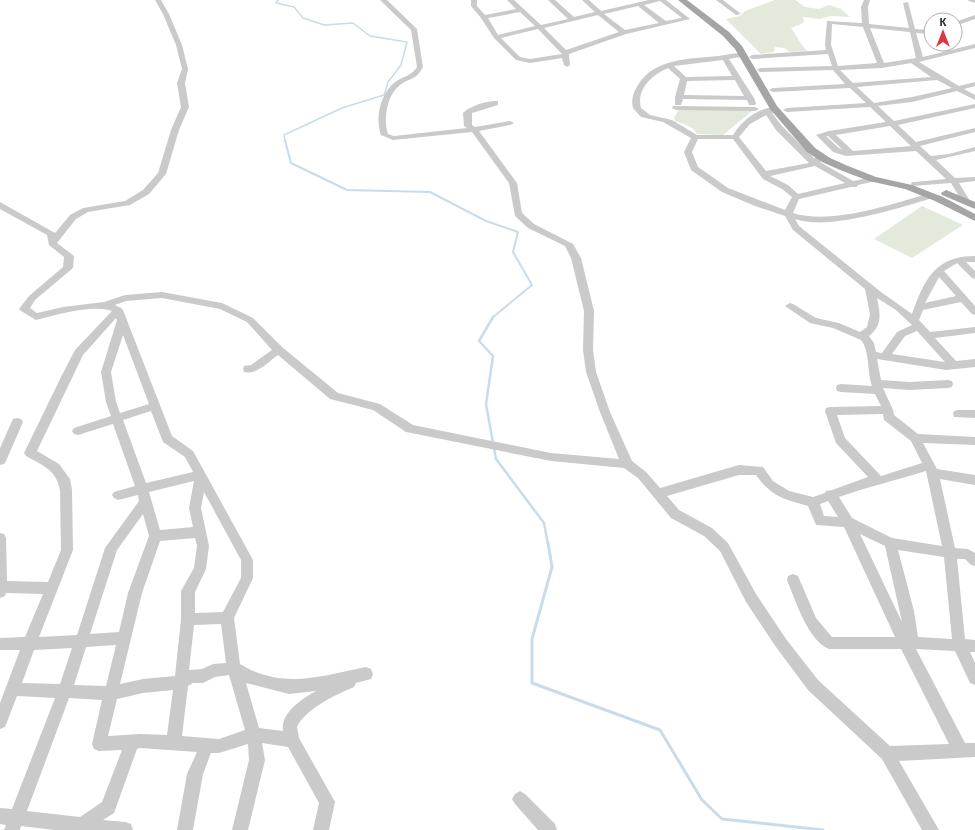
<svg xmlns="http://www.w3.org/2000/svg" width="975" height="830" font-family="'Exo 2',sans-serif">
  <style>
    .green { fill: #e3eadb }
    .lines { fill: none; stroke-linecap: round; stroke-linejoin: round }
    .stream-far3 { stroke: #c8dce9; stroke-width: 1.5 }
    .stream-far2 { stroke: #c8dce9; stroke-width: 2 }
    .stream-far1 { stroke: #c8dce9; stroke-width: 2.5 }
    .stream { stroke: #c8dce9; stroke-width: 3 }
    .minor { fill: #cacaca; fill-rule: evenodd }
    .major { fill: #a5a5a5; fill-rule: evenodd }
  </style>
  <rect width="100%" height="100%" fill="#fff"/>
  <path class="green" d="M 775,0 L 795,0 L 805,7 L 819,9 L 829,5 L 841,9 L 850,17 L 831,16 L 820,19 L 803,17 L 804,22 L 799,25 L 791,28 C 797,36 800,44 807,51 L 790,52 L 784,48 L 775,47 L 774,52 L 761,54 L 726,19 L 740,16 L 745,11 Z
    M 679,109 L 749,110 L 752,111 L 723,135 L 697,134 C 694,126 683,124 675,121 L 674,118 Z
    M 922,206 L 963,225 L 912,258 L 874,239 Z"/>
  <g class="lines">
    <path class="stream-far3" d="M 278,0 L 276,3 L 294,7 L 303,18 L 324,25 L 353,23 L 370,36 L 407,42 L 401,65 L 388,82 L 384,95 L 342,108 L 284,135 L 285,141"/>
    <path class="stream-far2" d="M 285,140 L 291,163 L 347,190 L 430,192 L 486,221 L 518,232 L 513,252 L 532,285 L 492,318"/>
    <path class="stream-far1" d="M 493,443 L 486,404 L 493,356 L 479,341 L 493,317
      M 494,448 L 496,459 L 544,523 L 548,544"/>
    <path class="stream" d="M 548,543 L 552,567 L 532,639 L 532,683 L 660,730 L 702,800 L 722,819 L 823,830"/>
    <path class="minor" d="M 155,0 L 161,0 L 169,14 L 182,45 L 188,69 L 185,83 L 189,107 L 179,130 L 166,174 L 149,194 L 130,205 L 88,212 L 76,219 L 57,243 L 74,256 L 73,268 L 35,300 L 30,308 L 37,313 L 63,307 L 104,302 L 125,295 L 162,292 L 222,303 L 253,318 L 282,347 L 338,393 L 380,404 L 413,425 L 551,453 L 619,459 L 600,412 L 586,372 L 583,350 L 584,311 L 571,258 L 565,246 L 528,228 L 515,216 L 509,183 L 472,132 L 393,140 L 381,135 C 375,119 380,94 394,83 C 402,76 411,77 417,67 L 411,30 L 380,0 L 387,0 L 417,29 L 423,67 C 415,82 409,77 399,86 C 387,95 383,120 388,134 L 394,136 L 467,128 L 464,126 L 463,113 C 469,106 489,100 498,101 L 498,105 L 472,113 L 472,125 L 475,127 L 510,121 L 514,123 L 510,125 L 479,131 L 517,183 L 522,213 L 534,224 L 573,244 L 581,258 L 594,311 L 593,350 L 596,372 L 610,412 L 632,461 L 646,472 L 660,488 L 739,465 L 763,467 L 773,481 L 789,491 L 813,497 L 825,493 L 826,491 L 832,490 L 868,477 L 836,443 L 825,411 L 826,408 L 830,407 L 881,406 L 875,394 L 841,392 L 837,391 L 836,388 L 837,385 L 841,384 L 872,386 C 867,372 870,351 861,340 L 833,328 L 810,323 L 785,306 L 790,303 L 793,304 L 816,318 L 839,323 L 860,332 L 867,327 L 870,314 L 865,289 L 793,230 L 785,216 L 755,206 L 722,192 L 691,170 L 684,152 L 691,138 L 663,122 L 641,117 L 633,108 C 631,99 633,93 638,85 C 654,58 690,59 718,56 C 727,55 737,52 745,54 L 745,56 L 729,59 L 754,98 L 756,103 L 755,105 L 749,105 L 747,100 L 683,99 L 681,105 L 675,105 L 675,97 L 680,79 L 668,68 C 652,75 636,89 641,108 L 650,115 L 672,120 L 697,135 L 733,135 C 742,120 761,105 779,108 L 779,112 L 772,113 L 782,126 L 814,158 L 819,156 L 822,156 L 823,158 L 820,162 L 853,181 L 873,177 L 877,179 L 876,181 L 858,185 L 857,187 L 851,187 L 799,199 L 793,213 C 831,225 889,205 927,194 L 933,194 L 934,196 L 933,198 C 898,208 829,231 795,219 L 799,226 L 881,292 L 912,314 C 924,280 935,256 975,256 L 975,262 L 966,262 L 975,271 L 975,279 L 972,278 L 957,263 L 944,271 L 975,306 L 975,315 L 972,314 L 961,302 L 923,310 L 919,320 L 930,332 L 975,327 L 975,333 L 935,338 L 956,361 L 975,359 L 975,367 L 946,370 L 877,359 L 881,380 L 909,382 L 948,380 L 952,381 L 953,384 L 952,387 L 948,388 L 909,390 L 883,388 L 893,410 L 894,415 L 918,434 L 975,437 L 975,445 L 923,443 L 937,469 L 975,475 L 975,485 L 940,479 L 955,548 L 968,549 L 975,553 L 975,566 L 971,565 L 965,559 L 957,559 L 965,639 L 975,640 L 975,652 L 970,652 L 975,663 L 975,685 L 970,683 L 955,651 L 916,649 L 965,743 L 975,743 L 975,757 L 899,761 L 939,830 L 922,830 L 882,759 L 808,690 L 776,647 L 746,602 L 720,551 L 704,536 L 671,518 L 638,478 L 624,468 L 551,461 L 406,432 L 373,410 L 330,399 L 278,355 C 268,362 257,375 244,372 L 243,369 L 244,366 L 251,365 L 272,350 L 247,322 L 220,309 L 162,298 L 126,301 L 115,305 L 121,308 L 123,310 L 172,436 L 193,451 L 253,560 L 253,578 L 234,618 L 240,664 C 282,690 321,676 366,667 L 371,669 L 373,674 L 371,679 L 356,683 L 354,687 C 337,694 305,709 297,727 L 299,738 L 335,802 L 329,830 L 313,830 L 319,803 L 288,747 L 262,743 L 265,760 L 248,830 L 232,830 L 249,760 L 248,744 L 219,753 L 211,753 L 203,774 L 193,830 L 177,830 L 187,774 L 197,752 L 140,748 L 137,749 L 114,813 L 103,820 L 125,822 L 131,824 L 133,830 L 55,830 L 21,826 L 20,830 L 4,830 L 6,825 L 0,824 L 0,808 L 12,809 L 55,698 L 17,696 L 5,727 L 0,729 L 0,703 L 20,650 L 0,650 L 0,638 L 25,637 L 43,594 L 6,593 L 5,596 L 0,598 L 0,533 L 4,534 L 6,538 L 7,581 L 48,582 L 61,550 L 60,490 C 56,469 43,466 26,456 L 24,453 L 61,377 L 75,350 L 112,311 C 94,304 55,315 36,320 L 21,311 L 19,309 L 29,296 L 63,267 L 64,257 L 49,245 L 47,235 L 0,209 L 0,202 L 55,233 L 70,215 L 83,208 L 125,201 L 143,190 L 158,173 L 171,130 L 181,107 L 177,83 L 182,69 L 176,45 L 163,14 ZM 723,60 L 732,76 L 686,77 L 674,66 ZM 735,80 L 744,96 L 684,95 L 687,81 ZM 766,115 L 776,130 L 809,163 L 766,171 L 739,137 L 750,124 ZM 698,139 L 733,139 L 763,179 L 782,189 L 792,197 L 785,210 L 728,188 L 698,167 L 692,152 ZM 815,166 L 845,183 L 798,194 L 788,185 L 770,176 ZM 939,277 L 956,296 L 925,303 ZM 877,298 L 896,310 L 912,325 L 897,332 L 882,353 L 876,352 L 874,343 L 869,336 C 883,326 880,312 877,298 ZM 116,318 L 117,320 L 101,372 L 106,402 L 111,416 L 74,428 L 72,431 L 74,434 L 78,435 L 113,424 L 135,486 L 114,492 L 112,495 L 114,498 L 118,500 L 138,495 L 139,501 L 105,548 L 77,635 L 39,637 L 73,550 L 72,490 L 70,479 L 59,464 L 37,451 L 83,355 ZM 917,331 L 945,362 L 892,354 L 905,336 ZM 123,335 L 149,404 L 120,413 L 116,402 L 111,372 ZM 151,411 L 163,442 L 185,457 L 193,472 L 146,483 L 123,420 ZM 883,414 L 884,420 L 911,441 L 922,463 L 881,476 L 845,438 L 837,415 ZM 926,471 L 942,546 L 892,538 L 852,518 L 839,497 C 867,487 897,480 926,471 ZM 739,475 L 756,475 C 772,497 783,499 808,506 L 816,525 L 844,527 L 895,637 L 832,637 L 816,618 L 798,576 L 793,574 L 788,576 L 787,580 C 795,599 808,641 829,649 L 901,649 L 949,744 L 890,746 L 818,680 L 786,639 L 756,594 L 728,543 L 712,528 L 679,510 L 667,496 ZM 194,481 L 189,508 L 193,527 L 160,530 L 149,492 ZM 204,492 L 241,560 L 241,578 L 223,612 L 195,613 L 195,592 L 206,569 L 209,546 L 201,508 ZM 828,501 L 838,517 L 824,516 L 820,504 ZM 143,514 L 149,536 L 128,593 L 119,632 L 90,634 L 117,550 ZM 860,534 L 885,546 L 902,622 ZM 195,538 L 197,546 L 194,568 L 181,591 L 181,619 L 175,676 L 143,679 L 120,684 L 142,593 L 160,541 ZM 898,550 L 944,557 L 952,639 L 918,637 L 914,611 ZM 221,624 L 226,663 L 213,664 L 202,669 L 189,670 L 194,625 ZM 116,645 L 106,686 L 74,685 L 86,647 ZM 72,648 L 60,684 L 22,683 L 34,650 ZM 229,675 L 245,730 L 219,739 L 182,736 L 188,686 L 193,683 L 203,683 L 215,677 ZM 246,683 L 289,694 L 316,691 C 302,699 280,713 283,731 L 259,728 ZM 173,690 L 167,735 L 140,734 L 108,736 L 117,699 L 143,693 ZM 69,698 L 102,700 L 92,744 L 94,749 L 99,751 L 122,750 L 102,802 L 80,817 L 27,811 Z
      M 471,0 L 477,0 L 477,6 L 485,15 L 516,9 L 507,0 L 514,0 L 541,25 L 568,19 L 548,0 L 555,0 L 574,17 L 595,12 L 582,0 L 589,0 L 601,11 L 649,0 L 666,0 L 690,19 L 626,34 L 569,54 L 570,65 L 567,67 L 564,65 L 562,58 L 530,63 L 516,60 L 494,38 L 481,18 L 471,6 ZM 660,1 L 682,18 L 666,21 L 644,5 ZM 638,6 L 659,23 L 625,30 L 604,14 ZM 520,12 L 535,26 L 498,35 L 488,18 ZM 598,15 L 619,32 L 566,50 L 544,28 ZM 538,29 L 562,54 L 530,59 L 520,57 L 501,38 Z
      M 716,0 L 723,0 L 741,14 L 736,15 Z
      M 864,0 L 870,0 L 868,7 L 869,24 L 909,28 L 903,3 L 908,2 L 915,29 L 931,30 L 931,34 L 916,33 L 923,57 L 975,44 L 975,48 L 919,62 L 959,86 L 975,82 L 975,86 L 964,89 L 975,95 L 975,100 L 957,91 L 912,102 L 878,106 L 894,121 L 975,104 L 975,108 L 898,125 L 916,142 L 975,128 L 975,132 L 920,146 L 931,156 L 949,154 L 975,147 L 975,151 L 936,160 L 955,178 L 975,177 L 975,181 L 959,183 L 970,201 L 969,203 L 963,203 L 951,183 L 912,186 L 911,184 L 912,182 L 915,182 L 946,179 L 916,151 L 846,156 L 833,152 L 816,135 L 829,131 L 886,122 L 870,107 L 787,112 L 783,110 L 787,108 L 866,103 L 850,88 L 773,92 L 769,90 L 773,88 L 845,84 L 833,70 L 760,72 L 757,70 L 760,68 L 832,66 L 828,54 L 752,59 L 749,57 L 752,55 L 826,50 L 825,45 L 827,21 L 862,23 L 861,7 ZM 832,24 L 863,27 L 877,63 L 838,66 L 831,45 ZM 870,28 L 910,32 L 916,58 L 884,63 ZM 911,63 L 931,77 L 853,83 L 840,70 L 882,68 ZM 937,80 L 952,88 L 912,97 L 874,103 L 857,87 ZM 890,126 L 911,146 L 853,151 L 836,135 ZM 826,136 L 828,136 L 843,150 L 839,148 Z
      M 968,0 L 975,0 L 975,3 L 969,1 Z
      M 975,15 L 975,19 L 955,26 L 955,22 Z
      M 673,106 L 755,107 L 759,109 L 755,111 L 676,110 L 672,108 Z
      M 958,410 L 975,410 L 975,418 L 954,417 L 953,414 L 954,411 Z
      M 17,418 L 21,419 L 23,422 L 6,461 L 4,464 L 0,465 L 0,448 L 13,419 Z
      M 520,791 L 525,794 L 555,824 L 557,830 L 538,830 L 515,804 L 512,799 L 515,794 Z"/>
    <path class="major" d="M 678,0 L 687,0 L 729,32 L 742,46 L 777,106 L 815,148 L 830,158 L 848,166 L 876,177 L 912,185 L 943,197 L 975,214 L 975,221 L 935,201 L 905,189 L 869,181 L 840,170 L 822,162 L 807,152 L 770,109 L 735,49 L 723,36 Z
      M 946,190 L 975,202 L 975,209 L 942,195 L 941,193 Z"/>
  </g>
  <g transform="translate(943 32)"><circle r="19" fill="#ffffff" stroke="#ababab"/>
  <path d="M0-3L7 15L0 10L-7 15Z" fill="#db3843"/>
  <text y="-6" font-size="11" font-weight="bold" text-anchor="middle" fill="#2d2d2d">K</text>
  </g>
</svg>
